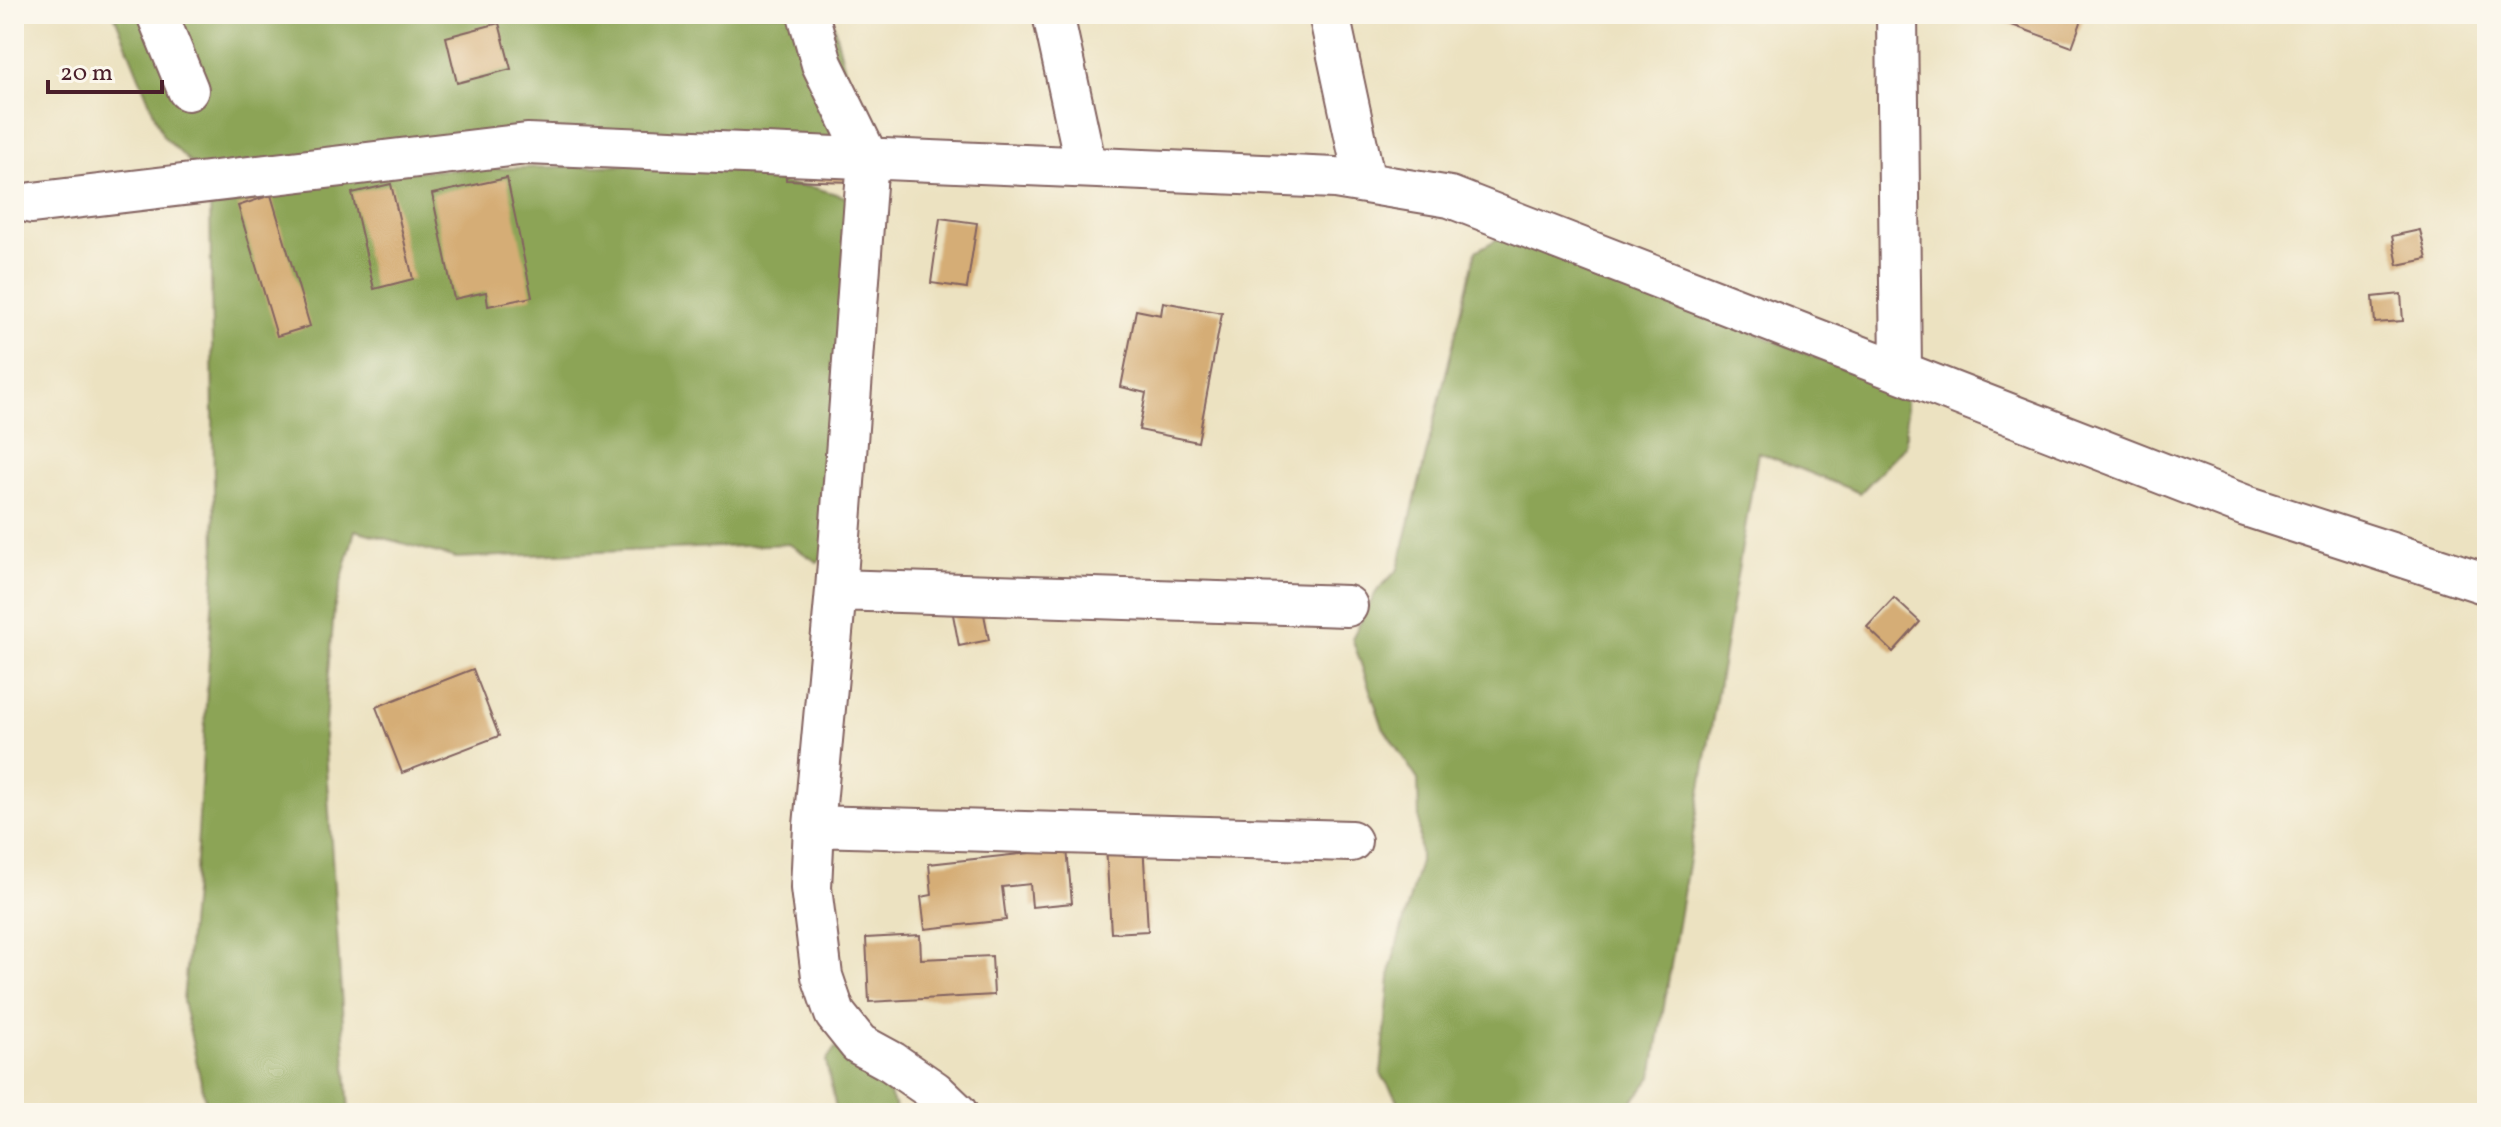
<svg xmlns="http://www.w3.org/2000/svg" width="2501" height="1127" font-family="Vollkorn,serif">
  <style>
    .forest { fill: #8ca456; stroke: #6b6240; stroke-width: 2 }
    .building { fill: #d5ad76 }
    .lines { fill: none; stroke-linecap: round; stroke-linejoin: round }
    .street-casing { stroke: #836360; stroke-width: 44 }
    .street { stroke: #fff; stroke-width: 40 }
  </style>
  <rect width="100%" height="100%" fill="#fbf7ec"/>
  <filter id="ink" filterUnits="userSpaceOnUse"><feTurbulence type="fractalNoise" baseFrequency=".0125" numOctaves="2"/><feDisplacementMap in="SourceGraphic" scale="16" xChannelSelector="R" yChannelSelector="G"/><feConvolveMatrix kernelMatrix="1 2 1 2 8 2 1 2 1" color-interpolation-filters="sRGB"/></filter>
  <filter id="wash" filterUnits="userSpaceOnUse"><feTurbulence type="fractalNoise" baseFrequency=".006" numOctaves="4" result="noise"/><feDisplacementMap in="SourceGraphic" scale="32" xChannelSelector="R" yChannelSelector="G"/><feGaussianBlur stdDeviation="1.8" result="paint"/><feColorMatrix in="noise" values="0 0 0 0 0 0 0 0 0 0 0 0 0 0 0 0 0 1.4 0 .05"/><feComposite in="paint" operator="in"/></filter>
  <g filter="url(#wash)">
    <rect width="100%" height="100%" fill="#ece2c1"/>
    <path class="forest" d="M 114,14 L 831,14 L 846,74 L 880,138 L 201,173 L 163,136 Z
      M 754,162 L 783,184 L 812,187 L 843,196 L 861,205 L 835,548 L 817,562 L 789,544 L 456,558 L 355,530 L 334,609 L 324,736 L 349,1113 L 208,1113 L 183,1001 L 197,849 L 215,559 L 210,197 L 361,172 Z
      M 1508,233 L 1906,394 L 1906,445 L 1860,493 L 1758,452 L 1652,1077 L 1623,1113 L 1406,1113 L 1381,1074 L 1391,967 L 1420,861 L 1418,780 L 1383,727 L 1352,638 L 1376,592 L 1398,569 L 1476,251 Z
      M 835,1048 L 872,1060 L 882,1069 L 885,1083 L 898,1113 L 837,1113 L 826,1061 Z"/>
    <g id="blocks">
      <path class="building" d="M 1982,14 L 2084,14 L 2072,47 Z
        M 499,23 L 511,69 L 457,83 L 446,37 Z
        M 787,160 L 854,162 L 854,182 L 786,180 Z
        M 507,178 L 532,297 L 488,306 L 486,292 L 454,299 L 432,194 Z
        M 391,184 L 413,279 L 374,289 L 352,193 Z
        M 271,195 L 310,326 L 277,336 L 238,206 Z
        M 940,218 L 977,223 L 967,288 L 931,283 Z
        M 2420,230 L 2427,259 L 2398,265 L 2392,236 Z
        M 2401,294 L 2403,321 L 2375,323 L 2373,297 Z
        M 1163,302 L 1222,313 L 1198,442 L 1139,430 L 1146,393 L 1121,387 L 1136,310 L 1161,315 Z
        M 1894,598 L 1920,622 L 1893,652 L 1867,627 Z
        M 981,599 L 989,640 L 959,646 L 951,604 Z
        M 473,669 L 499,736 L 402,773 L 376,707 Z
        M 1143,842 L 1148,931 L 1111,933 L 1106,844 Z
        M 1067,849 L 1072,903 L 1032,907 L 1030,884 L 1002,887 L 1006,920 L 925,929 L 921,897 L 932,895 L 929,864 Z
        M 920,935 L 921,959 L 992,956 L 994,995 L 869,1002 L 866,938 Z"/>
    </g>
  </g>
  <g filter="url(#ink)">
    <use href="#blocks" fill-opacity="0" stroke="#836360" stroke-width="2"/>
    <g class="lines">
      <defs>
        <path id="street" d="M 157,14 L 188,90
          M 808,14 L 822,64 L 868,158 L 836,590 L 814,826 L 811,888 L 822,976 L 835,1014 L 859,1044 L 892,1062 L 934,1091 L 957,1113
          M 1053,14 L 1086,167
          M 1329,14 L 1365,182
          M 1897,14 L 1901,372
          M 32,203 L 527,144 L 1335,178 L 1450,197 L 2246,506 L 2487,584
          M 836,590 L 1347,606
          M 814,826 L 1351,841"/>
      </defs>
      <use href="#street" class="street-casing"/>
      <use href="#street" class="street"/>
    </g>
  </g>
  <rect width="2501" height="1127" fill="none" stroke="#fbf7ec" stroke-width="48"/>
  <path d="M48 80v12h114v-12" fill="none" stroke="#4a1f2b" stroke-width="4"/>
  <text x="60" y="80" font-size="24" fill="#4a1f2b" stroke="#fbf7ec" stroke-width="6" paint-order="stroke">20 m</text>
</svg>
